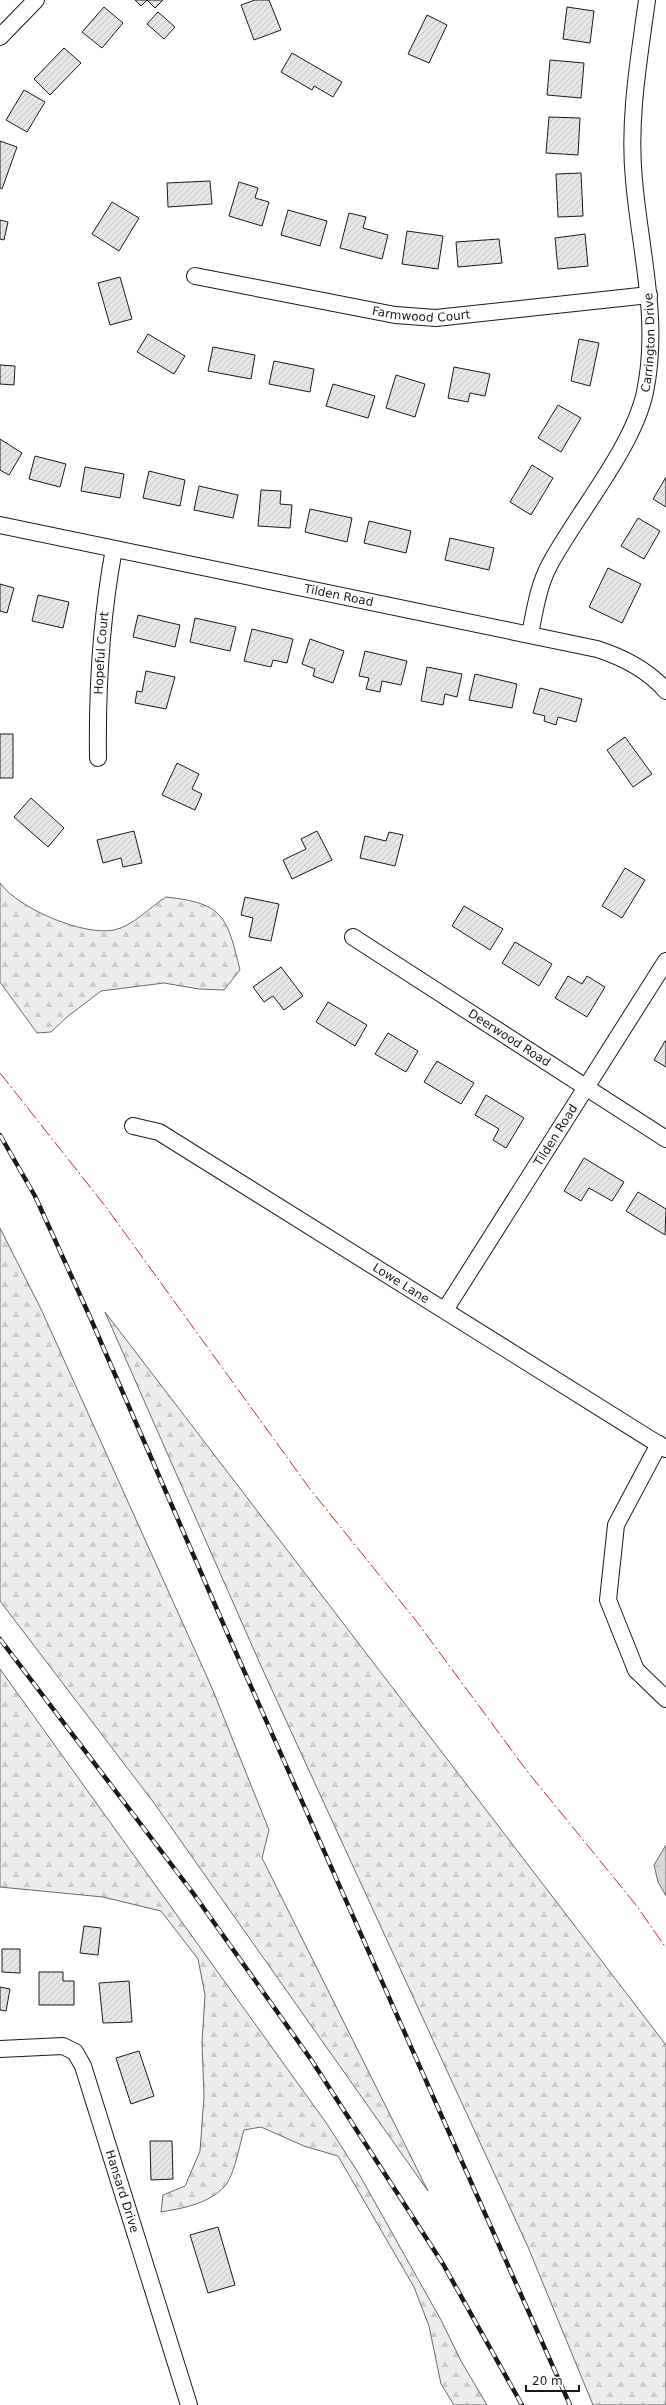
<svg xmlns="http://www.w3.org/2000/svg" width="666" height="2405" font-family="'DejaVu Sans',sans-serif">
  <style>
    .forest { fill: url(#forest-firs); stroke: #6a6a6a }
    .water { fill: url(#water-ripples); stroke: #6a6a6a }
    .building { fill: url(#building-hatch); stroke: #1a1a1a }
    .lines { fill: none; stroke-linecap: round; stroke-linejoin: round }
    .street-casing { stroke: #1a1a1a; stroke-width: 18 }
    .street { stroke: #fff; stroke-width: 16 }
    .rail-casing { stroke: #1a1a1a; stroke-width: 4.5 }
    .rail { stroke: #fff; stroke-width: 3; stroke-dasharray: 9; stroke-linecap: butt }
    .power { stroke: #c62828; stroke-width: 1; stroke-dasharray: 14 3 2 3; stroke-linecap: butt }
    .labels { text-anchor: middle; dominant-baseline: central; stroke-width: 3; stroke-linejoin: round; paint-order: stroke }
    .street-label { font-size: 12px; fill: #1a1a1a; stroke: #fff }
  </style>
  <defs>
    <pattern id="forest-firs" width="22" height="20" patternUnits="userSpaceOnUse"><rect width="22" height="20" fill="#ededed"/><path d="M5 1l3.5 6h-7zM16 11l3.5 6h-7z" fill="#cbcbcb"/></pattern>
    <pattern id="water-ripples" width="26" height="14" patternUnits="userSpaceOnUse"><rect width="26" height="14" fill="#d7d7d7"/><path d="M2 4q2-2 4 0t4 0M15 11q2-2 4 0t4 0" fill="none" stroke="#b8b8b8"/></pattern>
    <pattern id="building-hatch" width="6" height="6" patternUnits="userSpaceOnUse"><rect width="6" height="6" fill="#e6e6e6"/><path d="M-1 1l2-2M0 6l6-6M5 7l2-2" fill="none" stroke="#c5c5c5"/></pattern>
  </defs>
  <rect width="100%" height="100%" fill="#fff"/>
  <path class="forest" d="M 0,883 C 20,910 85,936 114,930 C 133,926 150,907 166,897 C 224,903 227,917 240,970 L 224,990 L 199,989 L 164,983 L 101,991 L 67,1017 L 51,1032 L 37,1033 L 0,982 Z
    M 0,1228 L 41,1309 L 212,1688 L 269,1830 L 262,1858 L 428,2191 L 154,1803 L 0,1601 Z
    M 105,1312 L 666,2045 L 666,2405 L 593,2405 L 528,2247 L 261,1666 Z
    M 0,1669 L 327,2124 L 359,2174 L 441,2320 L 461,2361 L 487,2405 L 454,2405 L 441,2384 L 429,2326 L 414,2287 L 338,2156 L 304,2146 L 261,2127 L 244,2130 C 240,2143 234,2176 225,2186 C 208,2204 184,2208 161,2212 L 163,2195 L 185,2186 L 200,2151 L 204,2096 L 202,2042 L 205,1995 L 198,1959 L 161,1911 L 103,1897 L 0,1887 Z"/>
  <path class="water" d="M 666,1845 L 666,1896 L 658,1882 L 654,1865 Z"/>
  <path class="building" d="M 135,0 L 163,0 L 155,8 L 147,0 L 141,6 Z
    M 255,0 L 269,0 L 281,30 L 254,40 L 241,5 Z
    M 104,7 L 123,23 L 102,48 L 82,32 Z
    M 567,7 L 594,11 L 590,43 L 563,39 Z
    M 158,12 L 175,27 L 164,39 L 147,24 Z
    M 427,15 L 447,25 L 429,63 L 408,54 Z
    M 64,48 L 81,63 L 50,95 L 34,79 Z
    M 292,53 L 342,82 L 333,97 L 314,86 L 312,90 L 281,72 Z
    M 550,60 L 584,63 L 581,98 L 547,95 Z
    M 24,90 L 45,102 L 27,132 L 6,120 Z
    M 549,117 L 580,118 L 578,155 L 546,153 Z
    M 0,141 L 17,147 L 2,189 L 0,188 Z
    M 581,173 L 583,216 L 558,217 L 556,174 Z
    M 210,181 L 212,204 L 168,207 L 167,183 Z
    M 239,182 L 258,188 L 255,198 L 269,202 L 262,226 L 229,216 Z
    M 112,202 L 139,218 L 119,251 L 92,234 Z
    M 288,210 L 327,221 L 320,246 L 281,235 Z
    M 349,213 L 366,217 L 363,228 L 388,235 L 382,259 L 340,248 Z
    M 0,220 L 8,222 L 4,240 L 0,239 Z
    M 407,231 L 443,236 L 438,269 L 402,264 Z
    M 585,234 L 588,266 L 558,269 L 555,238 Z
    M 499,239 L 502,263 L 458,267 L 456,242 Z
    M 120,277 L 132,319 L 110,325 L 98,283 Z
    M 148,334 L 185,356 L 174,374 L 137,352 Z
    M 579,339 L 599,343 L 590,386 L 571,381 Z
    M 213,347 L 255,355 L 251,379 L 208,371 Z
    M 274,361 L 314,369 L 310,392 L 269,384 Z
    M 0,365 L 15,366 L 14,385 L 0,384 Z
    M 454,367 L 490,374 L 485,396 L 470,393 L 468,402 L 448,398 Z
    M 396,375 L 425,384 L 415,417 L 386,408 Z
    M 333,384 L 375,396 L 368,418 L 326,406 Z
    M 558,405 L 581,418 L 561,452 L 538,438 Z
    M 0,439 L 22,453 L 9,475 L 0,470 Z
    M 35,456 L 66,464 L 60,487 L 29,479 Z
    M 532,465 L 553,478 L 531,515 L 510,502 Z
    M 85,467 L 124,474 L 120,498 L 81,491 Z
    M 149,471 L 185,480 L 180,506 L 143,498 Z
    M 666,477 L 666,507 L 653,499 Z
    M 199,486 L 238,495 L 233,518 L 194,510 Z
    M 261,490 L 281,491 L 280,504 L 292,505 L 290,528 L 258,526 Z
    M 310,509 L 352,518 L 347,542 L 305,532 Z
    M 638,518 L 660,531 L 644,559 L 621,546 Z
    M 369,521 L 411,531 L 406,553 L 364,543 Z
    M 450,538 L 494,548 L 489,570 L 445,560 Z
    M 608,568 L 641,584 L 622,623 L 589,607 Z
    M 0,584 L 14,588 L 7,613 L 0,611 Z
    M 38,595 L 69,602 L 63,628 L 32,621 Z
    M 138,615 L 180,625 L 175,647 L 133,637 Z
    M 195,618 L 236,627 L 230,651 L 190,642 Z
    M 252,629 L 293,639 L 287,663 L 273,660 L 271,667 L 244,661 Z
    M 310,639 L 344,651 L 333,683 L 313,676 L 315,669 L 302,664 Z
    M 365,651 L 407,661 L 401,685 L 382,681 L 380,692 L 366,689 L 369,678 L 359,676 Z
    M 427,667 L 462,674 L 457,697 L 445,694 L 443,705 L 421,701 Z
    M 146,671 L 175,677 L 166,709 L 135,703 L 137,691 L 142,692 Z
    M 475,674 L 517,684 L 512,708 L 469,700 Z
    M 540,688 L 582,699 L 576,722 L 558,717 L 556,725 L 544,721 L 545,716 L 533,713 Z
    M 0,734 L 13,734 L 13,778 L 0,778 Z
    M 625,737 L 652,774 L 633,787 L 607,750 Z
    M 177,763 L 199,774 L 192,789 L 202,794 L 195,810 L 162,795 Z
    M 31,798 L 64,828 L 48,847 L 14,817 Z
    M 134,831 L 142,863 L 123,867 L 121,858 L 103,863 L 97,840 Z
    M 317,831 L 332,860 L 292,879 L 283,860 L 306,849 L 301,839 Z
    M 389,832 L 403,835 L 395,866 L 360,858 L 365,836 L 386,841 Z
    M 625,868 L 645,880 L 622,918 L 602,906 Z
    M 245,897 L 279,904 L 271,941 L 249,937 L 253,918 L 241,915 Z
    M 464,906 L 503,929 L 490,950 L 452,926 Z
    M 515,942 L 552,964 L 539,986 L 502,963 Z
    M 281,967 L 303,996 L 284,1010 L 273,996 L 264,1002 L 253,987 Z
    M 568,976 L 582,984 L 587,976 L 605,987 L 587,1017 L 555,998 Z
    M 328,1002 L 367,1025 L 355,1046 L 316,1022 Z
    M 388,1033 L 418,1051 L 406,1072 L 375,1054 Z
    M 665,1041 L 666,1041 L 666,1067 L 654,1060 Z
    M 437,1061 L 474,1083 L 461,1104 L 424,1082 Z
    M 486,1095 L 524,1118 L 506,1148 L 493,1140 L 499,1129 L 475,1115 Z
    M 584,1158 L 624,1182 L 612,1201 L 589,1188 L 581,1201 L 564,1191 Z
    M 638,1192 L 666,1209 L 665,1235 L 626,1211 Z
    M 84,1926 L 101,1928 L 98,1955 L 80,1953 Z
    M 2,1949 L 20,1949 L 20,1973 L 2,1972 Z
    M 39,1972 L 63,1972 L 63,1981 L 74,1981 L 74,2005 L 39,2005 Z
    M 129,1981 L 132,2022 L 103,2023 L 99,1983 Z
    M 0,1987 L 10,1989 L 6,2011 L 0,2010 Z
    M 139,2051 L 154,2096 L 131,2104 L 116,2058 Z
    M 150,2141 L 172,2141 L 173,2179 L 151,2180 Z
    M 218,2227 L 235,2285 L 208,2293 L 190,2235 Z"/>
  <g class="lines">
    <defs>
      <g id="street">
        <path d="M 0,37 L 36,0"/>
        <path id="s1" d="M 195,276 L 395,315 L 436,318 L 649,295"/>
        <path id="s2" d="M 0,525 L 597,649 C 622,657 648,670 666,691"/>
        <path id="s3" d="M 530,634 C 535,610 538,586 550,564 C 578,512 633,448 645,392 C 660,320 640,251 634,180 C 628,120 639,59 647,0"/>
        <path id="s4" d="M 98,758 C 97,688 101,618 114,549"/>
        <path id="s5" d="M 353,937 L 666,1139"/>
        <path id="s6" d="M 133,1126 L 159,1132 L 666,1449"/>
        <path id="s7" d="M 445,1310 L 666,961"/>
        <path d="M 659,1444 L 616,1525 L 608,1600 L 636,1670 L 666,1699"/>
        <path id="s8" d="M 0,2049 L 63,2046 L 75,2052 L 83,2066 L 189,2405"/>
      </g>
    </defs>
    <use href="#street" class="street-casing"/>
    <use href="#street" class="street"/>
    <defs>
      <path id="rail" d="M 0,1135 L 35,1196 L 90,1317 L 229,1637 L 570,2405
        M 0,1639 L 193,1893 L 312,2061 L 443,2264 L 522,2405"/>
    </defs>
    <use href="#rail" class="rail-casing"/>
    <use href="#rail" class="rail"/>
    <path class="power" d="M 0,1073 L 106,1207 L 310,1489 L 417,1622 L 527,1771 L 636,1905 L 666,1948"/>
  </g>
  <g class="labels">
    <g class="street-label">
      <text stroke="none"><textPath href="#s1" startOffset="230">Farmwood Court</textPath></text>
      <text stroke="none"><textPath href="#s3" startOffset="320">Carrington Drive</textPath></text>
      <text stroke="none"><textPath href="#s2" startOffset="346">Tilden Road</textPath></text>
      <text stroke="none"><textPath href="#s4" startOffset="105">Hopeful Court</textPath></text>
      <text stroke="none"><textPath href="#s5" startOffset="186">Deerwood Road</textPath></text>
      <text stroke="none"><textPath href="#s7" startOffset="207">Tilden Road</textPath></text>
      <text stroke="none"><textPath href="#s6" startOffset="312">Lowe Lane</textPath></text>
      <text stroke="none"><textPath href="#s8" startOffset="224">Hansard Drive</textPath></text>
    </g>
  </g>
  <path d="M526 2385v6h53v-6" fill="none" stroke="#1a1a1a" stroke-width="2"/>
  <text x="532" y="2385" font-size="12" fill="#1a1a1a" stroke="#ffffff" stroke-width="3" paint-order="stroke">20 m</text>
</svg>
